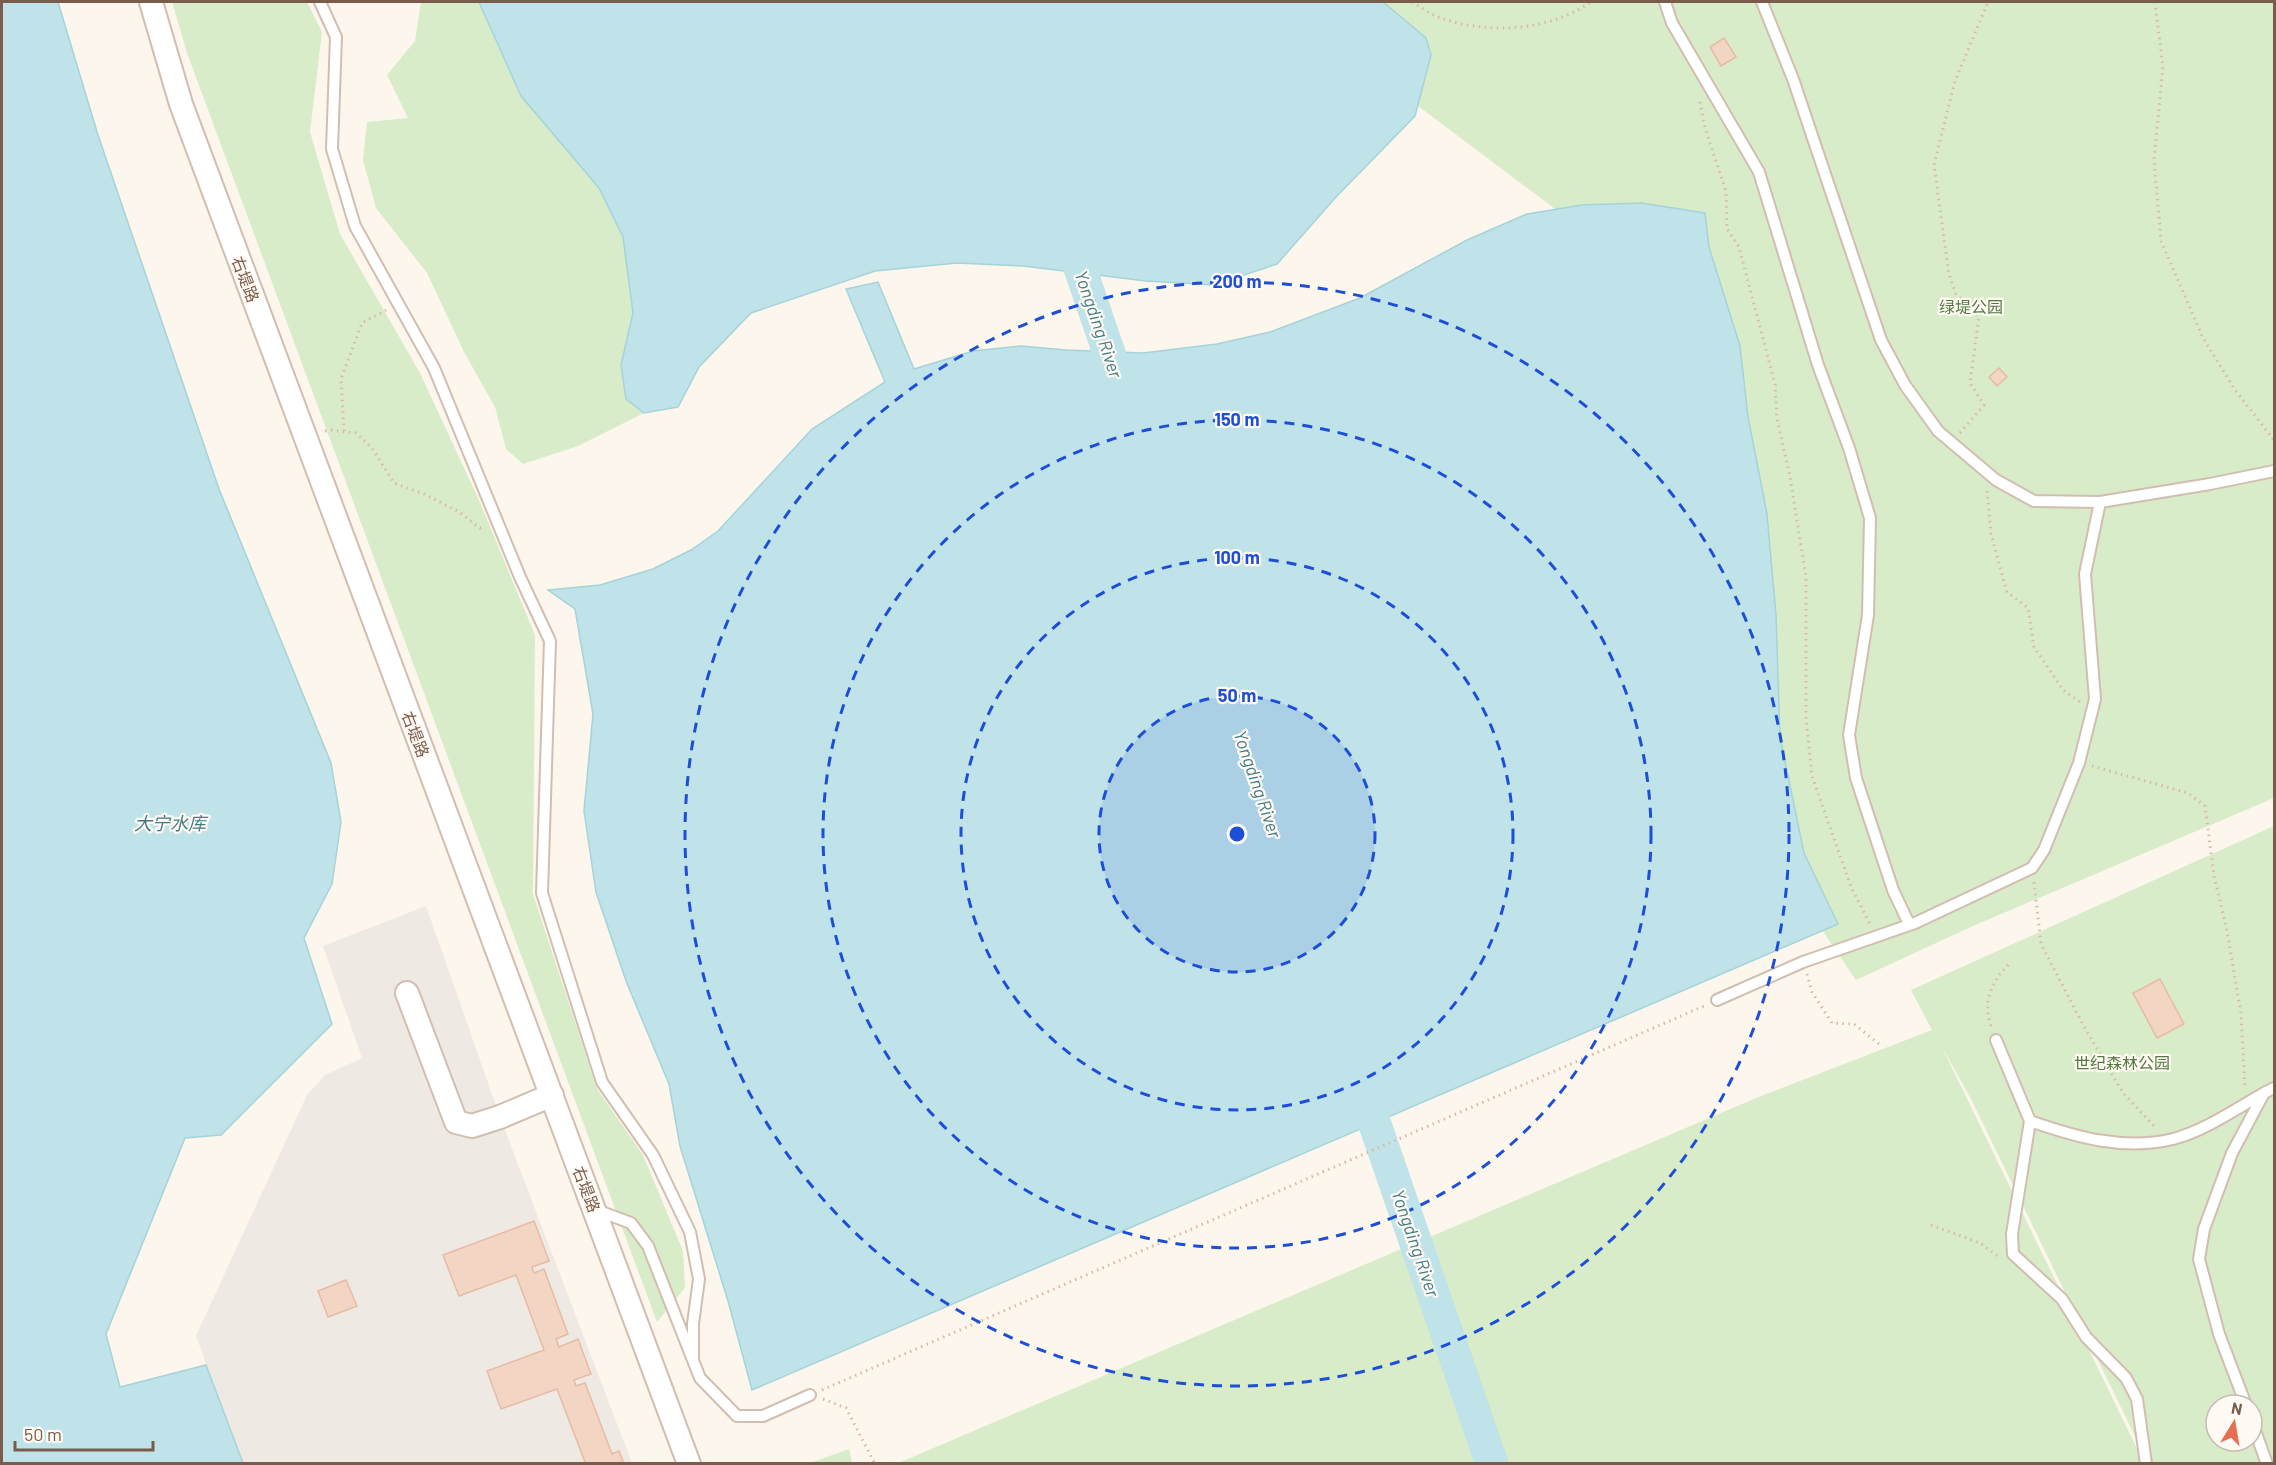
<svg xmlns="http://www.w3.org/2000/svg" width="2276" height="1465" font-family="Barlow,'Noto Sans SC',sans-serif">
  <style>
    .industrial { fill: #efe9e4 }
    .green { fill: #d8ecc9; fill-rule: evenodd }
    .water { fill: #bfe3e8; stroke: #a5d3da; stroke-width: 1.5 }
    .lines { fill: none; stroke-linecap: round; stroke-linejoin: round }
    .river { stroke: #bfe3e8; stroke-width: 33 }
    .building { fill: #f3d5c3; stroke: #e6bba3; stroke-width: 1.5 }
    .service-casing { stroke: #d1beb0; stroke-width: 14 }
    .minor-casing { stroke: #d1beb0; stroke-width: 26 }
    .path { stroke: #d9b8a5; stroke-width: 3; stroke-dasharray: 1.5 4.5; stroke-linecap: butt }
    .service { stroke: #fff; stroke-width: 10 }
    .minor { stroke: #fff; stroke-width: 22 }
    .ring { fill: none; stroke: #1d4ed8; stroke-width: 3; stroke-dasharray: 10 8 }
    .labels { text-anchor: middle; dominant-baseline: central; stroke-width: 4.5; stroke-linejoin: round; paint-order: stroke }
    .street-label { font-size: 16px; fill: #7a5c4d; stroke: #fffaf3 }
    .park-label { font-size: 16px; fill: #537a41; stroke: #fffaf3 }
    .water-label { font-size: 18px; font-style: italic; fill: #437c86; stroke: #fffaf3 }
    .centre { fill: #1d4ed8; stroke: #fffaf3; stroke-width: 3 }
    .ring-label { font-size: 18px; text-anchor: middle; font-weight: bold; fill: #1d4ed8; stroke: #fffaf3; stroke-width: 4.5; stroke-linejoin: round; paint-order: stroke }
  </style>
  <rect width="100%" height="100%" fill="#fdf6ec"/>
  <path class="industrial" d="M 426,906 L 500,1117 L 632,1463 L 243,1463 L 196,1336 L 307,1095 L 325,1075 L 362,1058 L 323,946 Z"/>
  <path class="green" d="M 172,2 L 307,2 L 322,32 L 310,132 L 340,234 L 420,373 L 479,500 L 535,635 L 533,894 L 597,1089 L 643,1155 L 683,1251 L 685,1288 L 657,1322 L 187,53 Z
    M 421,2 L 479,2 L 521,96 L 599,188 L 623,237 L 633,313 L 621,365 L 626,399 L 644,413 L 578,446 L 523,464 L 506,449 L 495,407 L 464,352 L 427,273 L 376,208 L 363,160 L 367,122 L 408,118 L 387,75 L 415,41 Z
    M 1352,2 L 2274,2 L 2274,798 L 1973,926 L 1856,980 L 1720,780 L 1664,291 L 1385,81 Z
    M 2274,826 L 2274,1463 L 2148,1463 L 1971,1099 L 1941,1045 L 2144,1463 L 896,1464 L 1761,1096 L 1932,1030 L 1911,990 ZM 2216,1405 L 2252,1405 L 2252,1441 L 2216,1441 Z
    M 849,1449 L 852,1463 L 810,1463 Z"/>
  <path class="water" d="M 2,2 L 58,2 L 98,135 L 219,489 L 331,763 L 341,822 L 332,884 L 304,938 L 332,1024 L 221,1135 L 185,1138 L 106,1334 L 120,1387 L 206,1365 L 243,1463 L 2,1463 Z
    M 479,2 L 1383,2 L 1426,38 L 1431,55 L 1415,116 L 1336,197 L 1277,264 L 1214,285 L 1146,281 L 1023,266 L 957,263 L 875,271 L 751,313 L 699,367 L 678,407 L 644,413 L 626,399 L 621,365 L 633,313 L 623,237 L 599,188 L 521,96 Z
    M 1641,203 L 1705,213 L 1709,247 L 1740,346 L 1748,417 L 1767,514 L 1776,615 L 1780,737 L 1804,853 L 1838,924 L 752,1390 L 728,1301 L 680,1146 L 669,1084 L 626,981 L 596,892 L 584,811 L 593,714 L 575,609 L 548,590 L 600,585 L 653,569 L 691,550 L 718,531 L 812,429 L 885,382 L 846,289 L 878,282 L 914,369 L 973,351 L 1021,346 L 1066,350 L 1143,353 L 1217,344 L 1270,332 L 1360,298 L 1467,240 L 1527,214 L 1582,205 Z"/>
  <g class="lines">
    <path class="river" d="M 1067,230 L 1123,394
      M 1360,1081 L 1492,1464"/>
  </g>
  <path class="building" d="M 1724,38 L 1736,57 L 1721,66 L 1710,47 Z
    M 1999,368 L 2007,377 L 1997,386 L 1989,377 Z
    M 2160,979 L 2184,1024 L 2157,1038 L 2133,993 Z
    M 534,1221 L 549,1261 L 532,1267 L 534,1273 L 544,1269 L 568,1334 L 556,1339 L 559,1347 L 578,1339 L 591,1374 L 574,1380 L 576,1386 L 585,1383 L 612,1454 L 619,1451 L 624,1464 L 581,1464 L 585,1462 L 557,1389 L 501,1409 L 487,1371 L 544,1350 L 516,1275 L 459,1296 L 443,1255 Z
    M 346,1280 L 357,1306 L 328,1317 L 318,1291 Z"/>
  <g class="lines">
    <defs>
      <path id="service" d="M 320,2 L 336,37 L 332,149 L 355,226 L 434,368 L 520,577 L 550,641 L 542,893 L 602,1082 L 653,1155 L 690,1232 L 699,1279 L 693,1324 L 693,1360
        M 1665,2 L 1672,23 L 1759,172 L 1818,365 L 1849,448 L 1870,518 L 1868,615 L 1849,735 L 1856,778 L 1893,890 L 1909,924
        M 1762,2 L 1793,79 L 1881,340 L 1905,385 L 1938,431 L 1996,480 L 2034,501 L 2100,502 L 2210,484 L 2274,471
        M 1717,1000 L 1803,962 L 1915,923 L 2032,868 L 2044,850 L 2079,763 L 2095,699 L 2085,574 L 2100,502
        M 1996,1040 L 2030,1121 L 2012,1234 L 2013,1254 L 2062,1299 L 2086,1337 L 2126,1378 L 2137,1399 L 2146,1464
        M 2030,1121 C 2076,1137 2124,1151 2173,1139 C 2204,1131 2236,1109 2264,1093
        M 596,1210 L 631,1223 L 648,1246 L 700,1378 L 737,1416 L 763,1416 L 810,1395
        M 2246,1405 L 2219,1334 L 2199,1259 L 2204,1229 L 2232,1153 L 2264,1093 L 2274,1088
        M 2252,1422 L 2267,1464"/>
      <path id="minor" d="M 151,2 L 181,104 L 689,1464
        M 407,993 L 456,1122 L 472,1126 L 500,1117 L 552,1095"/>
    </defs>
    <use href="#service" class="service-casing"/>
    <use href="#minor" class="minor-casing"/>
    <path class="path" d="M 1412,2 C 1420,6 1428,13 1436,16 C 1483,35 1549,32 1591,2
      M 2155,2 L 2163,67 L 2154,160 L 2161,241 L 2203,338 L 2235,390 L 2274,440
      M 1700,102 L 1705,128 L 1726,191 L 1727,229 L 1739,247 L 1775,384 L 1777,419 L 1790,477 L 1806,577 L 1806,719 L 1812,776 L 1851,887 L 1870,924
      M 325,431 L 330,430 L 356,433 L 372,448 L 394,483 L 424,494 L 459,512 L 480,528 L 484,528
      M 344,431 L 341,379 L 362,323 L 386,310
      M 1960,433 L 1984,405 L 1970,383 L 1979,316 L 1956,294 L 1949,274 L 1934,165 L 1955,81 L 1988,2
      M 1987,491 L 1991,534 L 2007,592 L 2028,608 L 2034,647 L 2063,690 L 2080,702
      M 2092,766 L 2188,793 L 2205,806 L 2214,876 L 2227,931 L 2241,1014 L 2245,1089
      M 2034,882 L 2041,944 L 2082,1023 L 2123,1093 L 2156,1128
      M 1807,974 L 1812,992 L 1832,1023 L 1854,1024 L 1879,1044
      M 1991,1026 C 1982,1000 1992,981 2011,962
      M 1931,1225 L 1980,1243 L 1999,1257
      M 822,1390 L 1704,1006
      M 823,1399 L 846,1408 L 875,1464"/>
    <use href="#service" class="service"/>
    <use href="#minor" class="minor"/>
  </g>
  <circle cx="1237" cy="834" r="138" fill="#1d4ed8" fill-opacity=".12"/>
  <g class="ring">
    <circle cx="1237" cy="834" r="138"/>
    <circle cx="1237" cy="834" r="276"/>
    <circle cx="1237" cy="834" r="414"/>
    <circle cx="1237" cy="834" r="552"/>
  </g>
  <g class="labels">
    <g class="street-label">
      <text transform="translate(246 279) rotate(69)">右堤路</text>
      <text transform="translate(416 734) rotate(69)">右堤路</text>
      <text transform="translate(587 1189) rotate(69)">右堤路</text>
    </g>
    <g class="park-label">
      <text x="1971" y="306">绿堤公园</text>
      <text x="2122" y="1062">世纪森林公园</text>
    </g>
    <g class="water-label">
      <text transform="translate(1099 324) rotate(71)">Yongding River</text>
      <text transform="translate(1258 784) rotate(71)">Yongding River</text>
      <text x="170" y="823">大宁水库</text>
      <text transform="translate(1416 1243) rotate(71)">Yongding River</text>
    </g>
  </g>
  <circle cx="1237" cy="834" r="9" class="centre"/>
  <g class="ring-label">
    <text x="1237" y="288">200 m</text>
    <text x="1237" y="426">150 m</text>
    <text x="1237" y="564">100 m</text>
    <text x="1237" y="702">50 m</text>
  </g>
  <rect width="2276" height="1465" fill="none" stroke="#7a5c4d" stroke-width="6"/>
  <g transform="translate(2234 1423) rotate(11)"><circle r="28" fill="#fffaf3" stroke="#cabbb1" stroke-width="1.5"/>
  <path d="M0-4.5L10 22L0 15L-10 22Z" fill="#e76f51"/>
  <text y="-9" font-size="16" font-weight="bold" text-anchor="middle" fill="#7a5c4d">N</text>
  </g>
  <path d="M15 1441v9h138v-9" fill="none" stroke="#7a5c4d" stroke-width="3"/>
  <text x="24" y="1441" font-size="18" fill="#7a5c4d" stroke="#fffaf3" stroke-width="4.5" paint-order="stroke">50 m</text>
</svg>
